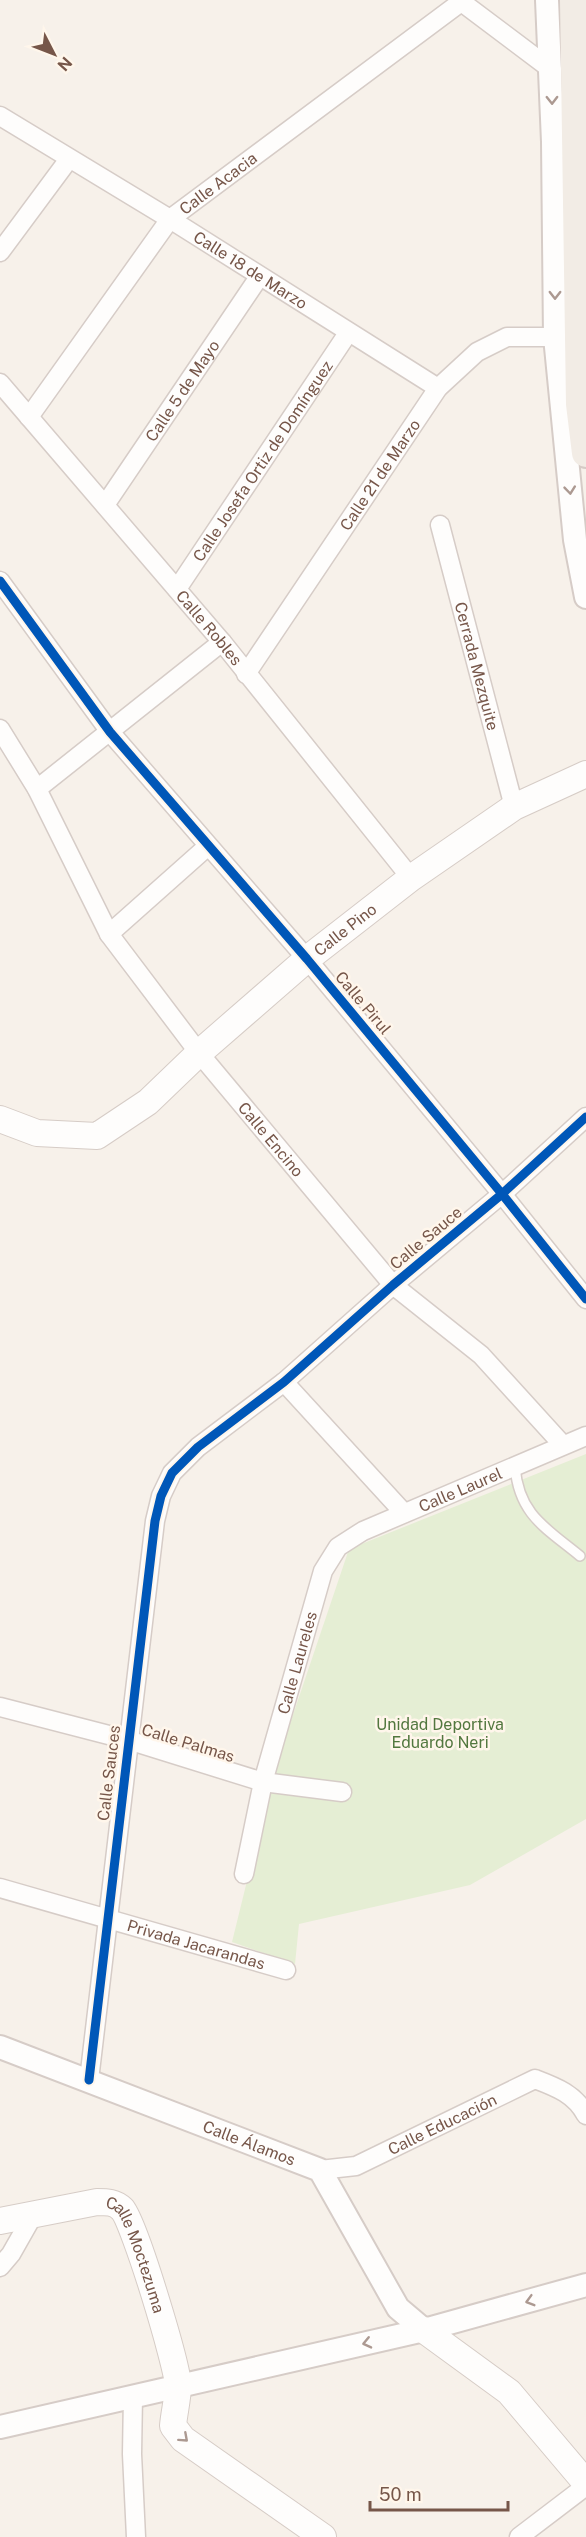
<svg xmlns="http://www.w3.org/2000/svg" width="586" height="2537" font-family="'Public Sans',sans-serif">
  <style>
    .green { fill: #e5eed4 }
    .lines { fill: none; stroke-linecap: round; stroke-linejoin: round }
    .service-casing { stroke: #d6ccc7; stroke-width: 12 }
    .minor-casing { stroke: #d6ccc7; stroke-width: 21 }
    .tertiary-casing { stroke: #d6ccc7; stroke-width: 26 }
    .secondary-casing { stroke: #d6ccc6; stroke-width: 28 }
    .primary-casing { stroke: #d6cbc6; stroke-width: 32 }
    .service { stroke: #fefdfc; stroke-width: 9 }
    .minor { stroke: #fefdfc; stroke-width: 18 }
    .tertiary { stroke: #fefdfc; stroke-width: 22 }
    .secondary { stroke: #fefdfc; stroke-width: 26 }
    .primary { stroke: #f2ece5; stroke-width: 28 }
    .cycleway-casing { stroke: #fff6eb; stroke-width: 13 }
    .cycleway { stroke: #0057b8; stroke-width: 9 }
    .oneway { stroke: #ac9991 }
    .labels { text-anchor: middle; dominant-baseline: central; stroke-width: 5; stroke-linejoin: round; paint-order: stroke }
    .street-label { font-size: 16px; fill: #765649; stroke: #fff6eb }
    .park-label { font-size: 16px; fill: #52773e; stroke: #fff6eb }
  </style>
  <rect width="100%" height="100%" fill="#f7f1ea"/>
  <path class="green" d="M 586,1454 L 586,1819 L 470,1885 L 299,1924 L 295,1964 L 232,1942 L 274,1771 L 349,1549 Z"/>
  <g class="lines">
    <defs>
      <path id="service" d="M 515,1467 C 519,1515 546,1528 580,1556"/>
      <g id="minor">
        <path d="M 459,0 L 552,70"/>
        <path id="s1" d="M 0,116 L 170,219 L 438,388"/>
        <path d="M 0,252 L 69,159"/>
        <path id="s2" d="M 0,383 L 222,642 L 411,878"/>
        <path id="s3" d="M 29,417 L 170,219 L 461,2"/>
        <path id="s4" d="M 105,505 L 259,277"/>
        <path id="s5" d="M 440,525 L 514,807"/>
        <path d="M 0,581 L 110,732 L 307,959 L 502,1194 L 586,1299"/>
        <path id="s6" d="M 177,589 L 348,333"/>
        <path id="s7" d="M 246,674 L 438,388 L 477,352 L 507,337 L 555,337"/>
        <path id="s8" d="M 0,729 L 37,789 L 109,934 L 199,1053 L 393,1285 L 481,1355 L 562,1444"/>
        <path d="M 37,789 L 222,642"/>
        <path d="M 109,934 L 208,846"/>
        <path d="M 284,1382 L 404,1513"/>
        <path d="M 0,1707 L 128,1740 L 263,1782 L 342,1792"/>
        <path id="s9" d="M 244,1874 L 263,1782 L 323,1571 L 338,1547 L 363,1531 L 586,1436"/>
        <path id="s10" d="M 0,1888 L 286,1970"/>
        <path d="M 89,2080 L 155,1521 L 161,1496 L 172,1473 L 198,1447 L 284,1382 L 393,1285 L 502,1194 L 586,1117"/>
        <path id="s11" d="M 320,2170 L 356,2166 L 535,2079 C 556,2087 575,2094 586,2115"/>
        <path d="M 0,2267 L 11,2254 L 32,2217"/>
        <path d="M 133,2396 L 132,2454 L 136,2537"/>
        <path d="M 519,2537 L 586,2486"/>
      </g>
      <g id="tertiary">
        <path d="M 547,0 L 553,142 L 555,337 L 575,540 L 586,597"/>
        <path id="s12" d="M 0,2047 L 320,2170 L 398,2308 L 424,2330"/>
        <path d="M 0,2427 L 424,2330 L 586,2285"/>
      </g>
      <g id="secondary">
        <path id="s13" d="M 0,1119 L 37,1133 L 97,1136 L 148,1102 L 199,1053 L 307,959 L 411,878 L 514,807 L 586,774"/>
        <path id="s14" d="M 0,2221 L 97,2202 C 107,2202 115,2202 122,2209 C 134,2221 177,2364 178,2385 C 178,2398 174,2413 173,2426 L 183,2439 L 323,2537"/>
        <path d="M 424,2330 L 509,2392 L 586,2483"/>
      </g>
      <path id="primary" d="M 574,0 L 580,404 L 586,453"/>
    </defs>
    <use href="#service" class="service-casing"/>
    <use href="#minor" class="minor-casing"/>
    <use href="#tertiary" class="tertiary-casing"/>
    <use href="#secondary" class="secondary-casing"/>
    <use href="#primary" class="primary-casing"/>
    <use href="#service" class="service"/>
    <use href="#minor" class="minor"/>
    <use href="#tertiary" class="tertiary"/>
    <use href="#secondary" class="secondary"/>
    <use href="#primary" class="primary"/>
    <defs>
      <path id="cycleway" d="M 0,581 L 110,732 L 307,959 L 502,1194 L 586,1299
        M 89,2080 L 155,1521 L 161,1496 L 172,1473 L 198,1447 L 284,1382 L 393,1285 L 502,1194 L 586,1117"/>
    </defs>
    <use href="#cycleway" class="cycleway-casing"/>
    <use href="#cycleway" class="cycleway"/>
  </g>
  <defs><path id="oneway-chevron" d="M-2-3.5L2.5 0L-2 3.5" fill="none" stroke-width="1.6" stroke-linecap="round" stroke-linejoin="round" transform="scale(1.5)"/></defs>
  <g class="oneway">
    <use href="#oneway-chevron" transform="translate(552 100) rotate(89)"/>
    <use href="#oneway-chevron" transform="translate(555 295) rotate(90)"/>
    <use href="#oneway-chevron" transform="translate(570 490) rotate(84)"/>
    <use href="#oneway-chevron" transform="translate(530 2301) rotate(164)"/>
    <use href="#oneway-chevron" transform="translate(367 2343) rotate(167)"/>
    <use href="#oneway-chevron" transform="translate(184 2438) rotate(42)"/>
  </g>
  <g class="labels">
    <g class="street-label">
      <text stroke="none"><textPath href="#s3" startOffset="303">Calle Acacia</textPath></text>
      <text stroke="none"><textPath href="#s1" startOffset="294">Calle 18 de Marzo</textPath></text>
      <text stroke="none"><textPath href="#s4" startOffset="138">Calle 5 de Mayo</textPath></text>
      <text stroke="none"><textPath href="#s6" startOffset="154">Calle Josefa Ortiz de Domínguez</textPath></text>
      <text stroke="none"><textPath href="#s7" startOffset="240">Calle 21 de Marzo</textPath></text>
      <text stroke="none"><textPath href="#s2" startOffset="322">Calle Robles</textPath></text>
      <text stroke="none"><textPath href="#s5" startOffset="146">Cerrada Mezquite</textPath></text>
      <text stroke="none"><textPath href="#s13" startOffset="423">Calle Pino</textPath></text>
      <text transform="translate(363 1003) rotate(50)">Calle Pirul</text>
      <text stroke="none"><textPath href="#s8" startOffset="494">Calle Encino</textPath></text>
      <text transform="translate(426 1238) rotate(-40)">Calle Sauce</text>
      <text stroke="none"><textPath href="#s9" startOffset="477">Calle Laurel</textPath></text>
      <text stroke="none"><textPath href="#s9" startOffset="218">Calle Laureles</textPath></text>
      <text transform="translate(188 1743) rotate(17)">Calle Palmas</text>
      <text transform="translate(109 1773) rotate(-83)">Calle Sauces</text>
      <text stroke="none"><textPath href="#s10" startOffset="204">Privada Jacarandas</textPath></text>
      <text stroke="none"><textPath href="#s11" startOffset="132">Calle Educación</textPath></text>
      <text stroke="none"><textPath href="#s12" startOffset="267">Calle Álamos</textPath></text>
      <text stroke="none"><textPath href="#s14" startOffset="172">Calle Moctezuma</textPath></text>
    </g>
    <g class="park-label">
      <text x="440" y="1724">Unidad Deportiva<tspan x="440" dy="18">Eduardo Neri</tspan></text>
    </g>
  </g>
  <g transform="translate(54 54) rotate(132)" stroke="#fff6eb" stroke-width="4.5" paint-order="stroke">
  <path d="M0-4.5L10 22L0 15L-10 22Z" fill="#765649"/>
  <text y="-9" font-size="16" font-weight="bold" text-anchor="middle" fill="#765649">N</text>
  </g>
  <path d="M370 2501v9h138v-9" fill="none" stroke="#765649" stroke-width="3"/>
  <text x="379" y="2501" font-size="18" fill="#765649" stroke="#fff6eb" stroke-width="4.5" paint-order="stroke">50 m</text>
</svg>
